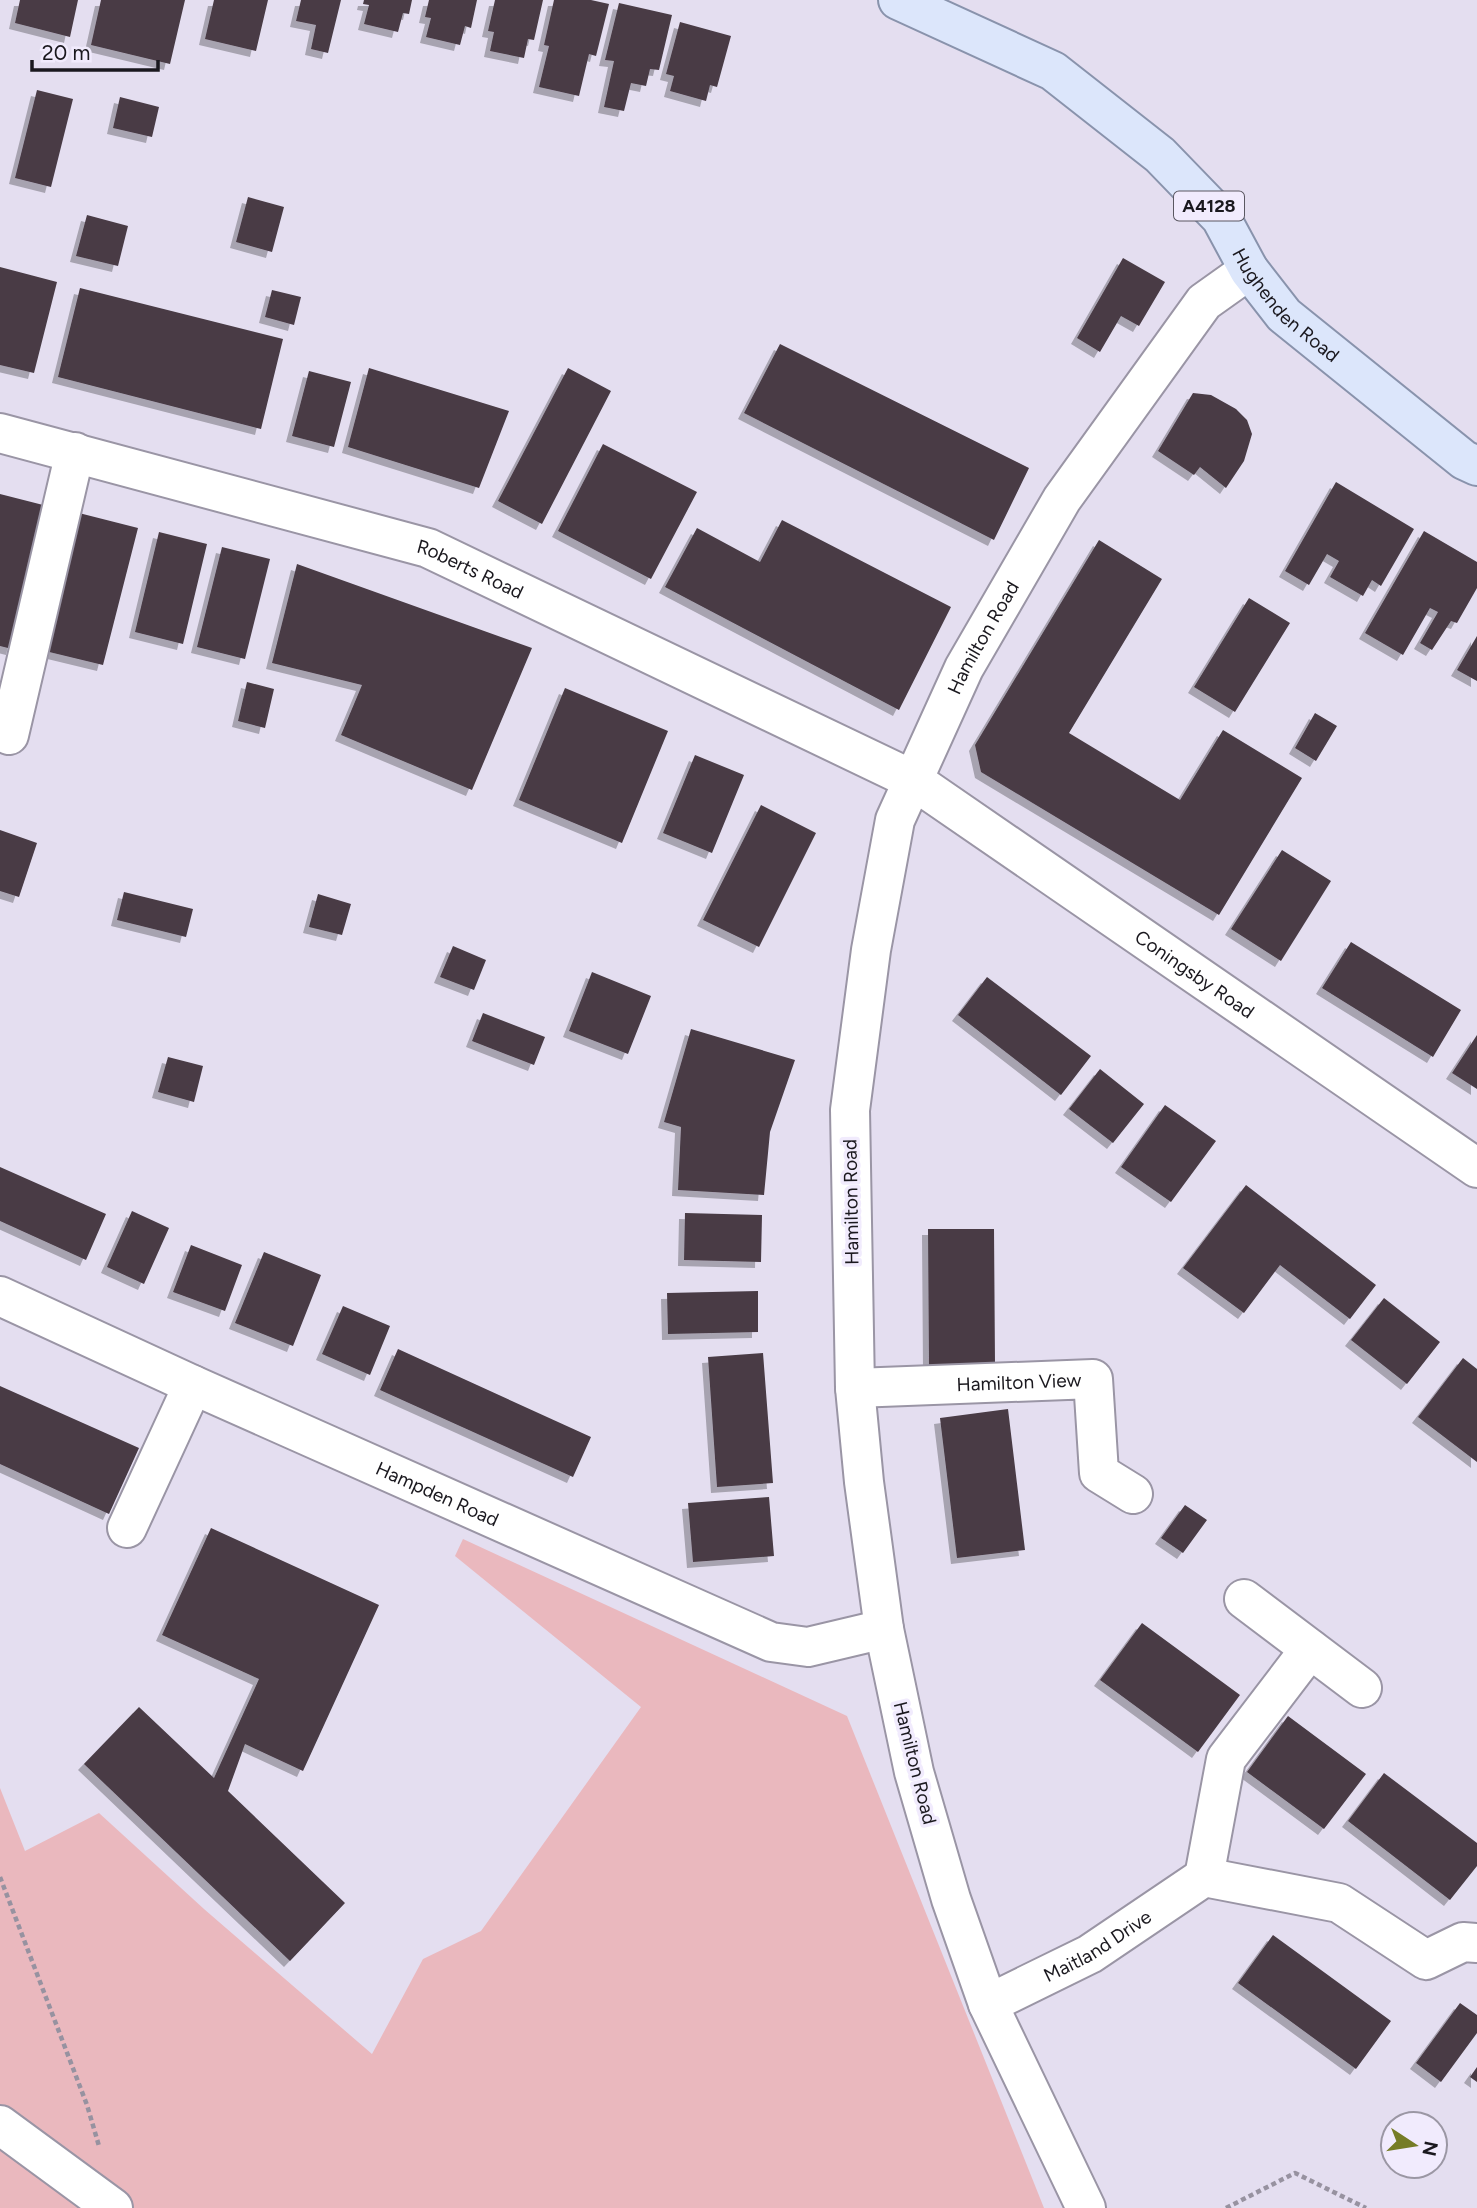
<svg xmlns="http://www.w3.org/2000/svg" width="1477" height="2208" font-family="Figtree,sans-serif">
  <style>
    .green { fill: #eab8be }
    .building { fill: #483b45; filter: url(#shadow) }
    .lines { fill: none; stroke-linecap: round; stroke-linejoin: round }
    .minor-casing { stroke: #9a95a5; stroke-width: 42 }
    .major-casing { stroke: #8993ac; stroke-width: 42 }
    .path { stroke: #9792a0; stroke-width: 4.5; stroke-dasharray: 5 3.5; stroke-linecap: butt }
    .minor { stroke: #fff; stroke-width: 38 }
    .major { stroke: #dce6fb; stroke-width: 38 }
    .labels { text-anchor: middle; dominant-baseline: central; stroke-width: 7; stroke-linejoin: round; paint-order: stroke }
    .shield { fill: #f1ebfd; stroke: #5a5761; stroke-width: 2 }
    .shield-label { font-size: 18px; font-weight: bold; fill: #1a181e }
    .street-label { font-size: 19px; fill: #1a181e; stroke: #f1ebfd }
  </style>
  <defs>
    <filter id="shadow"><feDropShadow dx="-6" dy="6" stdDeviation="0" flood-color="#0004"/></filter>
  </defs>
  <rect width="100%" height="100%" fill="#e4def0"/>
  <path class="green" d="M 463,1539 L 847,1716 L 1044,2208 L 0,2208 L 0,1788 L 25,1851 L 99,1813 L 204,1909 L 372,2054 L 423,1959 L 481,1931 L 641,1707 L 455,1556 Z"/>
  <path class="building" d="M 20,0 L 78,0 L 70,37 L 15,23 Z
    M 101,0 L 185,0 L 170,64 L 91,45 Z
    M 214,0 L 268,0 L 256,51 L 205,39 Z
    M 301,0 L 341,0 L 328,53 L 311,49 L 316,25 L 296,21 Z
    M 364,0 L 412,0 L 409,14 L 403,13 L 398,32 L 364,24 L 369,5 L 363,4 Z
    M 429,0 L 477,0 L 471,28 L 465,26 L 460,45 L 426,37 L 431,18 L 425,17 Z
    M 495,0 L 543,0 L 534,40 L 528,39 L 524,58 L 490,51 L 494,32 L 488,31 Z
    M 554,0 L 591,0 L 609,4 L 596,56 L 589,54 L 579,96 L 539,87 L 549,46 L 544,45 Z
    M 619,3 L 672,15 L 659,70 L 650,69 L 646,86 L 631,83 L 624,111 L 604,107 L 614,61 L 605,60 Z
    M 680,22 L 731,36 L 717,87 L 710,85 L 706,101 L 670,91 L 674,76 L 666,74 Z
    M 37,90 L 73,99 L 51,187 L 15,178 Z
    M 120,97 L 159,107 L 152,137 L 113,128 Z
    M 248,197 L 284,207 L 272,252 L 236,242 Z
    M 87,215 L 128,226 L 118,266 L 76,256 Z
    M 1123,258 L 1165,282 L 1139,326 L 1121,316 L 1100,352 L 1077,338 Z
    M 0,267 L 57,282 L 34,373 L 0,365 Z
    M 80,288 L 283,339 L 261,429 L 58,377 Z
    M 272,290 L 301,297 L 294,325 L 265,317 Z
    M 780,344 L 1029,468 L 994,540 L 744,413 Z
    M 369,368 L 509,411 L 479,488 L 348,447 Z
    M 568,368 L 611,391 L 542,524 L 498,501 Z
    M 309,371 L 351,382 L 334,447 L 292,436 Z
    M 1193,393 L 1211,395 L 1236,409 L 1247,420 L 1252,434 L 1244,461 L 1226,488 L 1200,467 L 1194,475 L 1158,451 Z
    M 603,444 L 697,492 L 651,579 L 558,531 Z
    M 1336,482 L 1414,529 L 1381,586 L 1372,580 L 1363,596 L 1330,577 L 1339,561 L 1327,554 L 1309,585 L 1285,571 Z
    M 0,494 L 47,506 L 12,649 L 0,646 Z
    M 75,512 L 138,528 L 103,665 L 41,650 Z
    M 782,520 L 951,607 L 899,710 L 665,587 L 697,528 L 760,562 Z
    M 1424,531 L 1477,562 L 1477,588 L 1457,623 L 1451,621 L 1432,650 L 1420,643 L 1438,612 L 1430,608 L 1403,655 L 1365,633 Z
    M 159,532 L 207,544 L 183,644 L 135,632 Z
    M 1099,540 L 1162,579 L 1069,733 L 1180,800 L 1223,730 L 1302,778 L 1219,915 L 981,772 L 975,745 Z
    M 222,547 L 270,559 L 245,659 L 197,647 Z
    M 297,564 L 532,648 L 472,790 L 341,735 L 362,685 L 272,663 Z
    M 1249,598 L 1290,623 L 1235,712 L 1194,687 Z
    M 1477,636 L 1477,681 L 1457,670 Z
    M 247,682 L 274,689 L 265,728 L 238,721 Z
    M 565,688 L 668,731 L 622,843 L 519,800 Z
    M 1315,713 L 1337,726 L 1316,761 L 1295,748 Z
    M 695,755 L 744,775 L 712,853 L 663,833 Z
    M 761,805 L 816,833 L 759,947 L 703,920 Z
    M 0,830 L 37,843 L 19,897 L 0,891 Z
    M 1282,850 L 1331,881 L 1281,961 L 1231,929 Z
    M 124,892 L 193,909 L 186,937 L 117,920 Z
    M 318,894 L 351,904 L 342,935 L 309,927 Z
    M 1351,942 L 1461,1010 L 1433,1057 L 1322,988 Z
    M 453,946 L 486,960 L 474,990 L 440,977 Z
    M 592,972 L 651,996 L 628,1054 L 569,1031 Z
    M 987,977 L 1091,1056 L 1061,1095 L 958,1015 Z
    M 483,1013 L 545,1037 L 534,1065 L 472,1041 Z
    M 691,1029 L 795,1060 L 770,1132 L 764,1195 L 678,1190 L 681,1127 L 664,1122 Z
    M 1477,1035 L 1477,1089 L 1452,1073 Z
    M 168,1057 L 203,1066 L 194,1102 L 158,1092 Z
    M 1100,1069 L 1144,1104 L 1113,1143 L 1069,1109 Z
    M 1165,1105 L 1216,1141 L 1171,1202 L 1121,1167 Z
    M 0,1167 L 106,1214 L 86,1260 L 0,1221 Z
    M 1246,1185 L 1376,1285 L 1350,1319 L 1280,1265 L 1244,1313 L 1183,1268 Z
    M 132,1211 L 169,1228 L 144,1284 L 107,1267 Z
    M 685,1213 L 762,1215 L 761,1262 L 684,1260 Z
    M 928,1229 L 994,1229 L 995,1365 L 929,1365 Z
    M 191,1245 L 242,1265 L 225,1311 L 173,1292 Z
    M 264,1252 L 321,1275 L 293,1346 L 235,1323 Z
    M 758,1291 L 758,1332 L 668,1334 L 667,1293 Z
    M 1384,1298 L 1440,1342 L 1407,1384 L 1351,1340 Z
    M 343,1306 L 390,1326 L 370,1375 L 322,1354 Z
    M 398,1349 L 591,1437 L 573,1477 L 380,1390 Z
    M 763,1353 L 773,1483 L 717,1487 L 708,1357 Z
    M 1463,1358 L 1477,1369 L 1477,1462 L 1418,1417 Z
    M 0,1386 L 139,1448 L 109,1514 L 0,1464 Z
    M 1008,1409 L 1025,1550 L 957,1558 L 940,1418 Z
    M 769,1497 L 774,1556 L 693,1562 L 688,1503 Z
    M 1185,1505 L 1207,1520 L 1183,1553 L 1161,1538 Z
    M 211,1528 L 379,1605 L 303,1771 L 245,1744 L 228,1791 L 345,1903 L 290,1961 L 84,1764 L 139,1707 L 214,1778 L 259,1679 L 162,1635 Z
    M 1142,1623 L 1240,1695 L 1198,1752 L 1100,1680 Z
    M 1288,1716 L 1366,1774 L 1324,1829 L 1247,1772 Z
    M 1384,1773 L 1477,1843 L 1477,1866 L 1450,1900 L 1348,1821 Z
    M 1273,1935 L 1391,2021 L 1356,2069 L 1238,1983 Z
    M 1460,2003 L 1477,2015 L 1477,2033 L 1441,2082 L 1416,2063 Z
    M 1477,2067 L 1477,2082 L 1470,2077 Z"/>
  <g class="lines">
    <defs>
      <g id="minor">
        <path id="s1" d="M 0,433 L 428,548 L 913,780 L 1477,1168"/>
        <path d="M 9,735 L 75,452"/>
        <path id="s2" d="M 0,1296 L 193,1385 L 771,1642 L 808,1647 L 884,1629"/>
        <path id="s3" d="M 855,1388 L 1093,1379 L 1099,1473 L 1133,1494"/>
        <path d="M 127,1528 L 193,1385"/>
        <path d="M 1244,1599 L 1362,1688"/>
        <path d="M 1204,1877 L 1226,1759 L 1310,1649"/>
        <path id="s4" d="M 988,2004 L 1090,1954 L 1204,1877 L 1339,1903 L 1426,1960 L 1463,1942 L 1477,1943"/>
        <path d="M 0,2125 L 113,2208"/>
        <path id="s5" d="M 1086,2208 L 988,2004 L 951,1899 L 914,1772 L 884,1629 L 864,1482 L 855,1388 L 850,1110 L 871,950 L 895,820 L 964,668 L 1062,499 L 1204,302 L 1249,270"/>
      </g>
      <g id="major">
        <path id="s6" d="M 898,0 L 1053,71 L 1160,155 L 1221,218 L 1249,270 L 1284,315 L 1464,460 L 1477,466"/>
      </g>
    </defs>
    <use href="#minor" class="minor-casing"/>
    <use href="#major" class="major-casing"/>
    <path class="path" d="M 0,1877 L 87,2105 L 99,2146
      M 1226,2208 L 1295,2173 L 1366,2208"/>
    <use href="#minor" class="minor"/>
    <use href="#major" class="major"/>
  </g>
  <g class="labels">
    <rect class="shield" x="1174" y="191.5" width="70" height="29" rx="5"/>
    <g class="shield-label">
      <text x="1209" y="206">A4128</text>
    </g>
    <g class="street-label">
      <text stroke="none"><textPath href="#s6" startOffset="504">Hughenden Road</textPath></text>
      <text stroke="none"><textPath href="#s1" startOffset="490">Roberts Road</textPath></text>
      <text stroke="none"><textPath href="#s5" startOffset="1633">Hamilton Road</textPath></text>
      <text stroke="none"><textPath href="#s1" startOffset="1323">Coningsby Road</textPath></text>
      <text transform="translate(851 1202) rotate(-91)">Hamilton Road</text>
      <text stroke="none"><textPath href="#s3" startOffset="164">Hamilton View</textPath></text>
      <text stroke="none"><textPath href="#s2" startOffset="480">Hampden Road</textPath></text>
      <text transform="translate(915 1763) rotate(76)">Hamilton Road</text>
      <text stroke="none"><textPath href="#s4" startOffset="124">Maitland Drive</textPath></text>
    </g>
  </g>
  <g transform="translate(1414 2145) rotate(102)"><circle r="33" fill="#f1ebfd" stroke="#9b97a4" stroke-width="2"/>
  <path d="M0-5L12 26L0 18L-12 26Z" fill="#767c26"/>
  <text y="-10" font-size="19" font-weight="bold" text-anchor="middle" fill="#1a181e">N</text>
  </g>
  <path d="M32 60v10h126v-10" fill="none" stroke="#1a181e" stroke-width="3.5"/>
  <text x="42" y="60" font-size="21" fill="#1a181e" stroke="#f1ebfd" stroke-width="5" paint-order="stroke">20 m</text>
</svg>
